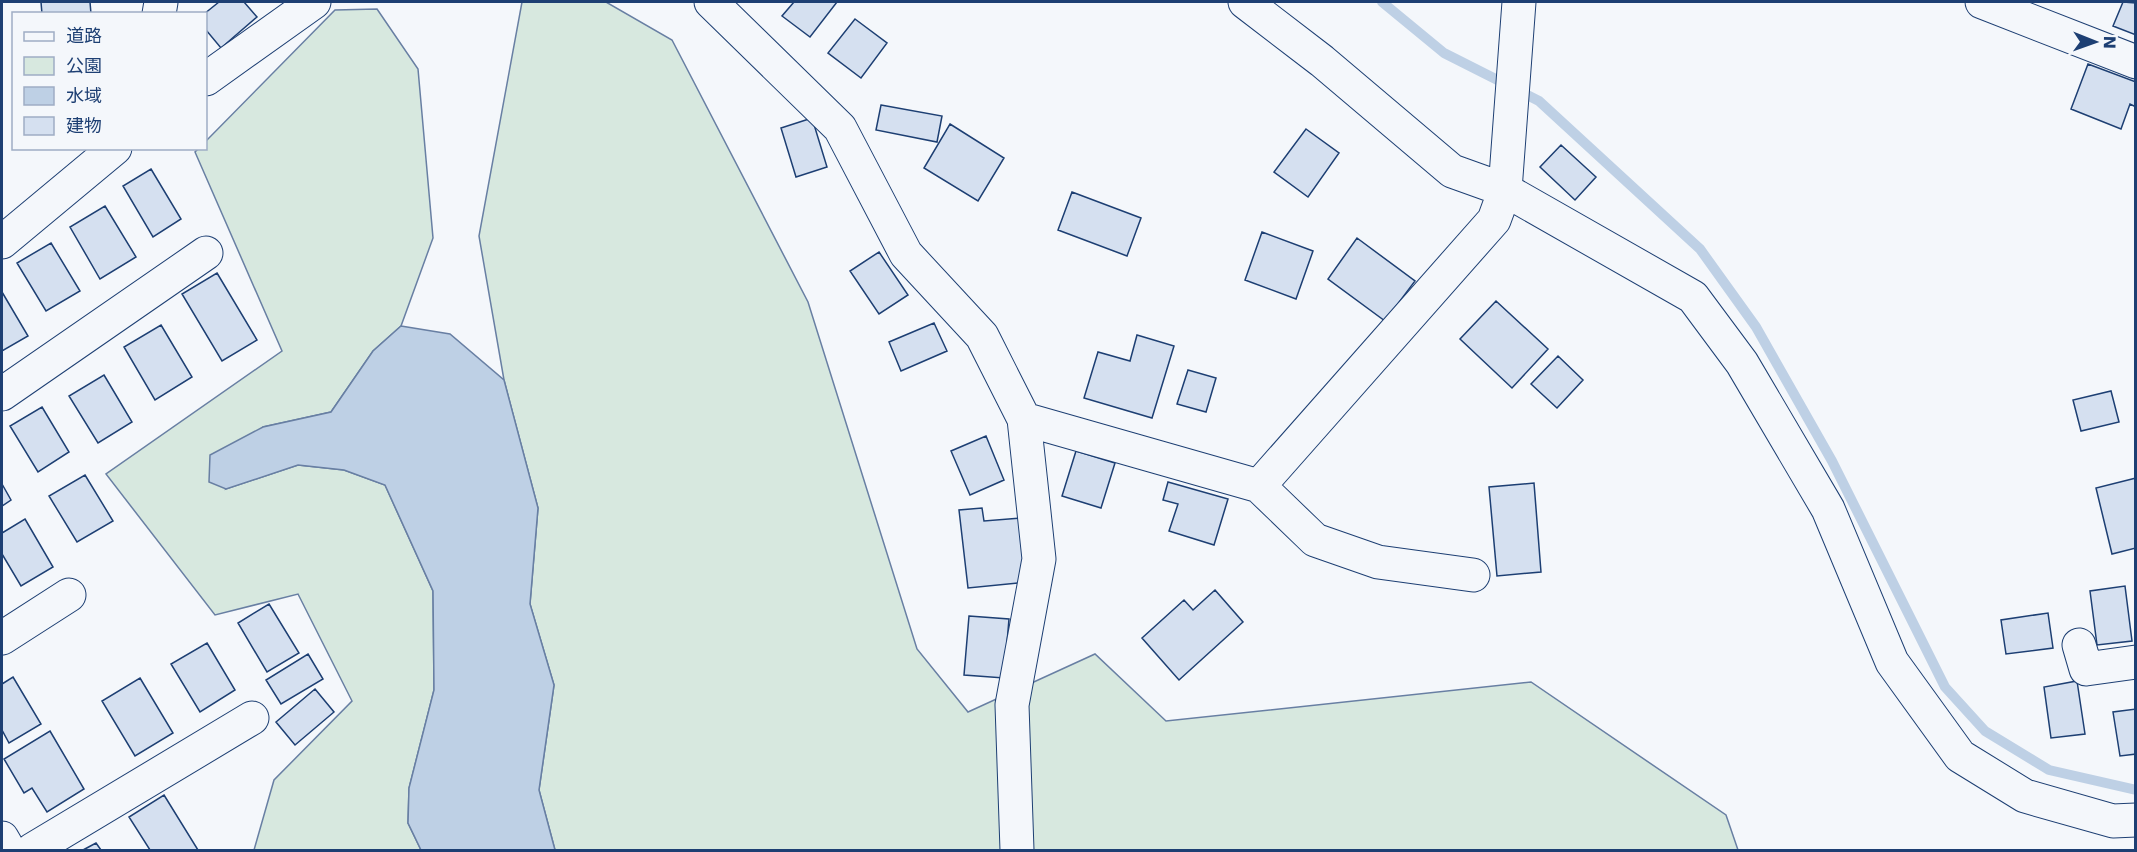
<svg xmlns="http://www.w3.org/2000/svg" width="2137" height="852" font-family="'DejaVu Sans','Noto Sans JP',sans-serif">
  <style>
    .green { fill: #d7e8df; stroke: #687fa3; stroke-width: 1.5 }
    .water { fill: #bed0e5; stroke: #687fa3; stroke-width: 1.5 }
    .lines { fill: none; stroke-linecap: round; stroke-linejoin: round }
    .stream { stroke: #bed0e5; stroke-width: 10 }
    .building { fill: #d5e0f0; stroke: #1d3f73; stroke-width: 1.5 }
    .minor-casing { stroke: #1d3f73; stroke-width: 35 }
    .minor { stroke: #f4f7fb; stroke-width: 33 }
  </style>
  <rect width="100%" height="100%" fill="#f4f7fb"/>
  <path class="green" d="M 522,2 L 606,2 L 672,40 L 808,302 L 917,649 L 968,712 L 1095,654 L 1166,721 L 1531,682 L 1726,815 L 1738,850 L 555,850 L 539,790 L 554,685 L 530,604 L 538,508 L 504,380 L 479,236 Z
    M 377,9 L 418,69 L 433,238 L 401,326 L 373,351 L 331,412 L 263,427 L 226,489 L 298,465 L 344,470 L 385,485 L 433,591 L 434,690 L 409,788 L 408,823 L 421,850 L 254,850 L 274,780 L 352,701 L 298,594 L 215,615 L 106,474 L 282,351 L 195,152 L 198,149 L 206,148 L 206,141 L 335,10 Z"/>
  <path class="water" d="M 401,326 L 450,334 L 504,380 L 538,508 L 530,604 L 554,685 L 539,790 L 555,850 L 421,850 L 408,823 L 409,788 L 434,690 L 433,591 L 385,485 L 344,470 L 298,465 L 226,489 L 209,482 L 210,455 L 263,427 L 331,412 L 373,351 Z"/>
  <g class="lines">
    <path class="stream" d="M 1382,2 L 1444,53 L 1539,101 L 1700,249 L 1756,327 L 1832,461 L 1945,687 L 1985,731 L 2049,770 L 2136,790"/>
  </g>
  <path class="building" d="M 41,2 L 90,2 L 91,14 L 42,14 Z
    M 219,2 L 244,2 L 257,17 L 221,48 L 206,30 L 204,14 Z
    M 794,2 L 837,2 L 810,37 L 782,16 Z
    M 2123,2 L 2136,3 L 2136,35 L 2113,26 Z
    M 855,19 L 887,43 L 861,78 L 828,53 Z
    M 2088,64 L 2136,82 L 2136,107 L 2130,104 L 2121,129 L 2071,109 Z
    M 881,105 L 942,116 L 937,142 L 876,130 Z
    M 812,118 L 827,167 L 796,177 L 781,128 Z
    M 950,124 L 1004,158 L 978,201 L 924,168 Z
    M 1306,129 L 1339,153 L 1308,197 L 1274,172 Z
    M 1561,145 L 1596,177 L 1575,200 L 1540,167 Z
    M 151,169 L 181,219 L 153,237 L 123,186 Z
    M 1072,192 L 1141,218 L 1127,256 L 1058,230 Z
    M 105,206 L 136,257 L 100,279 L 70,227 Z
    M 1262,232 L 1313,251 L 1296,299 L 1245,280 Z
    M 1357,238 L 1415,281 L 1385,321 L 1328,279 Z
    M 51,243 L 80,291 L 46,311 L 17,263 Z
    M 879,252 L 908,295 L 879,314 L 850,271 Z
    M 217,273 L 257,340 L 222,361 L 182,294 Z
    M 2,292 L 28,336 L 2,351 Z
    M 1496,301 L 1548,349 L 1512,388 L 1460,339 Z
    M 934,323 L 947,351 L 901,371 L 889,342 Z
    M 161,325 L 192,377 L 155,400 L 124,347 Z
    M 1137,335 L 1174,346 L 1152,418 L 1084,398 L 1098,352 L 1130,361 Z
    M 1558,356 L 1583,380 L 1557,408 L 1531,384 Z
    M 1188,370 L 1216,378 L 1206,412 L 1177,404 Z
    M 104,375 L 132,422 L 98,443 L 69,396 Z
    M 2111,391 L 2119,422 L 2081,431 L 2073,400 Z
    M 42,407 L 69,452 L 38,472 L 10,426 Z
    M 986,436 L 1004,480 L 970,495 L 951,451 Z
    M 1076,451 L 1115,463 L 1101,508 L 1062,496 Z
    M 85,475 L 113,521 L 77,542 L 49,496 Z
    M 2136,478 L 2136,548 L 2112,554 L 2096,488 Z
    M 1168,482 L 1228,499 L 1214,545 L 1169,531 L 1178,504 L 1163,500 Z
    M 1534,483 L 1541,572 L 1497,576 L 1489,487 Z
    M 2,484 L 11,500 L 2,506 Z
    M 982,508 L 984,521 L 1020,518 L 1027,582 L 968,588 L 959,510 Z
    M 25,519 L 53,567 L 21,586 L 2,554 L 2,533 Z
    M 2125,586 L 2132,641 L 2097,645 L 2090,591 Z
    M 1215,590 L 1243,622 L 1179,680 L 1142,638 L 1184,600 L 1193,610 Z
    M 269,604 L 299,653 L 267,672 L 238,623 Z
    M 2048,613 L 2053,648 L 2006,654 L 2001,620 Z
    M 969,616 L 1009,619 L 1004,678 L 964,675 Z
    M 207,643 L 235,690 L 200,712 L 171,664 Z
    M 308,654 L 323,679 L 281,704 L 266,680 Z
    M 13,677 L 41,724 L 9,743 L 2,730 L 2,684 Z
    M 140,678 L 173,733 L 135,756 L 102,701 Z
    M 2077,681 L 2085,734 L 2051,738 L 2044,687 Z
    M 315,689 L 334,712 L 295,745 L 276,722 Z
    M 2136,709 L 2136,754 L 2120,756 L 2113,712 Z
    M 50,731 L 84,789 L 47,812 L 32,788 L 24,793 L 4,759 Z
    M 164,795 L 198,850 L 150,850 L 129,817 Z
    M 96,843 L 101,850 L 83,850 Z"/>
  <g class="lines">
    <defs>
      <path id="minor" d="M 711,2 L 840,128 L 906,254 L 982,336 L 1024,419 L 1039,559 L 1012,705 L 1017,850
        M 1245,2 L 1322,61 L 1452,171 L 1505,190 L 1693,297 L 1742,363 L 1828,509 L 1892,662 L 1960,756 L 2025,796 L 2113,821 L 2136,820
        M 1982,2 L 2136,62
        M 159,14 L 161,2
        M 206,79 L 314,2
        M 2,242 L 115,148
        M 2,394 L 206,253
        M 1024,419 L 1259,486 L 1315,540 L 1378,562 L 1473,575
        M 1259,486 L 1494,220 L 1505,190 L 1519,2
        M 2,638 L 69,595
        M 2079,645 L 2086,669 L 2136,662
        M 2,838 L 9,850
        M 32,850 L 252,718"/>
    </defs>
    <use href="#minor" class="minor-casing"/>
    <use href="#minor" class="minor"/>
  </g>
  <rect width="2137" height="852" fill="none" stroke="#1d3f73" stroke-width="6"/>
  <rect x="12" y="12" width="195" height="138" fill="#f4f7fb" stroke="#9eadc5" stroke-width="1.5"/>
  <rect x="24" y="32" width="30" height="9" fill="#f4f7fb" stroke="#9eadc5" stroke-width="1.5"/>
  <text x="66" y="42" font-size="18" fill="#1d3f73">道路</text>
  <rect x="24" y="57" width="30" height="18" fill="#d7e8df" stroke="#9eadc5" stroke-width="1.5"/>
  <text x="66" y="72" font-size="18" fill="#1d3f73">公園</text>
  <rect x="24" y="87" width="30" height="18" fill="#bed0e5" stroke="#9eadc5" stroke-width="1.5"/>
  <text x="66" y="102" font-size="18" fill="#1d3f73">水域</text>
  <rect x="24" y="117" width="30" height="18" fill="#d5e0f0" stroke="#9eadc5" stroke-width="1.5"/>
  <text x="66" y="132" font-size="18" fill="#1d3f73">建物</text>
  <g transform="translate(2095 42) rotate(91)" stroke="#f4f7fb" stroke-width="4.5" paint-order="stroke">
  <path d="M0-4.5L10 22L0 15L-10 22Z" fill="#1d3f73"/>
  <text y="-9" font-size="16" font-weight="bold" text-anchor="middle" fill="#1d3f73">N</text>
  </g>
</svg>
